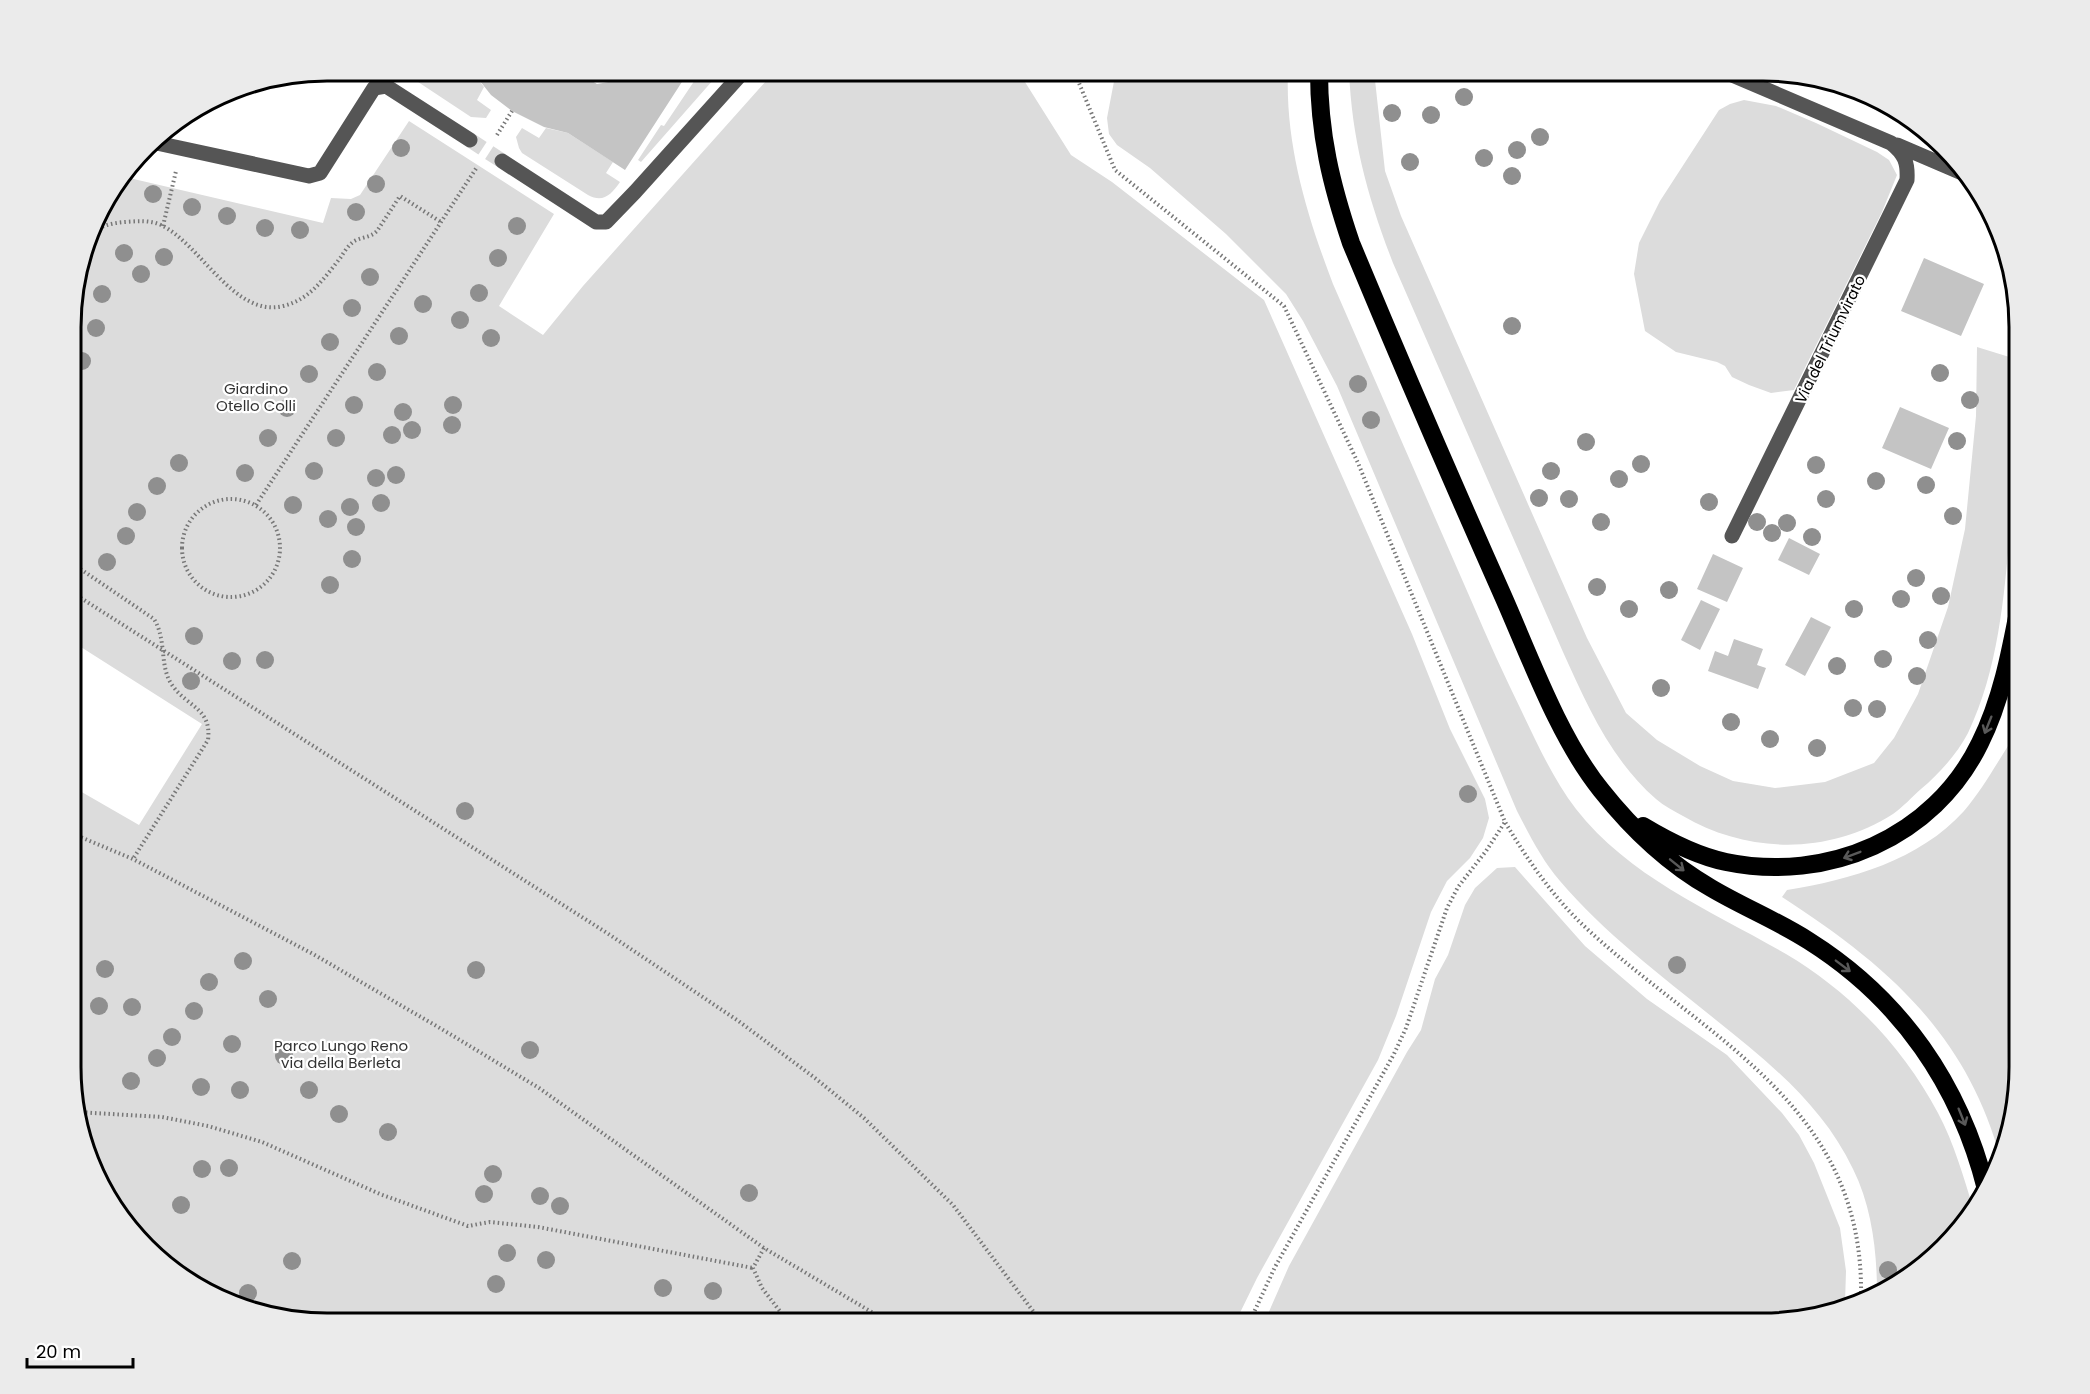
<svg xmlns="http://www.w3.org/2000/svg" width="2090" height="1394" font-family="Poppins,sans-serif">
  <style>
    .green { fill: #dcdcdc }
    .building { fill: #c4c4c4 }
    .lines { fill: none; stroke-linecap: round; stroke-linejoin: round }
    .minor-tunnel { stroke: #d9d9d9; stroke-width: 15; stroke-dasharray: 15 8; stroke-linecap: butt }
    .path { stroke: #777; stroke-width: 4; stroke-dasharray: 1.5 3; stroke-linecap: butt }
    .minor { stroke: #555; stroke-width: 15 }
    .highway { stroke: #000; stroke-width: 18 }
    .tree { fill: #8f8f8f }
    .oneway { stroke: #595959 }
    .labels { text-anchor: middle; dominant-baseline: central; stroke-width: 4.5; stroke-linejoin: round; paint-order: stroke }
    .street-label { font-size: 15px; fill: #000; stroke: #fff }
    .park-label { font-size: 15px; fill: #333; stroke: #fff }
    .rim { fill: none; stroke: #000; stroke-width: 3 }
  </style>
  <rect width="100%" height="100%" fill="#fff"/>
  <path class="green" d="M 412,71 L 472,71 L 484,87 L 477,100 L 491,110 L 486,118 L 471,117 L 409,76 Z
    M 701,71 L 721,71 L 641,162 L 638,160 L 661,125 L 664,126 Z
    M 775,71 L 1025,71 L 1025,82 L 1071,155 L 1112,182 L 1264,300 L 1412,634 L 1450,729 L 1485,799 L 1489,818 L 1483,838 L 1470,858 L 1447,881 L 1431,912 L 1396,1016 L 1378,1060 L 1257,1278 L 1235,1323 L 327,1323 L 245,1310 L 184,1280 L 105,1195 L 73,1100 L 73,787 L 139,825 L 202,724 L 73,642 L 73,294 L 97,213 L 125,177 L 323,223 L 331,198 L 351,199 L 360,195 L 409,121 L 554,214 L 499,306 L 543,335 L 583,286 Z
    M 1116,71 L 1288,71 C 1285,144 1307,216 1333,284 C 1379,389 1425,495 1471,600 C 1487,638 1504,675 1522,712 C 1538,745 1553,779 1576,809 C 1630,878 1712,911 1786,954 C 1850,992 1903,1047 1938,1113 C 1954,1143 1964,1178 1974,1211 L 1891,1289 L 1877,1293 C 1877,1252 1872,1207 1853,1169 C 1823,1106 1770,1063 1716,1020 C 1663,977 1604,933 1560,881 C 1542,860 1530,836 1517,811 L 1337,386 L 1303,321 L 1286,294 L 1226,234 L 1150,168 L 1117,145 L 1109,134 L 1107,118 Z
    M 1349,71 L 1374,71 L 1385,171 L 1401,216 L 1587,638 L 1626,713 L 1657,740 L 1700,766 L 1733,781 L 1775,788 L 1825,782 L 1874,763 L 1894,738 L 1918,694 L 1948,607 L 1965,529 L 1976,416 L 1977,347 L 2019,360 C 2019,417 2015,474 2010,530 C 2004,599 1998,670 1968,733 C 1957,754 1939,774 1921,789 C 1912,797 1903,807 1893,814 C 1829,855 1748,854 1683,816 C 1674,811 1664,806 1656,799 C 1611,760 1587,705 1563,652 L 1393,263 C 1368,198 1352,141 1349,71 Z
    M 1744,100 L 1776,106 L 1816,123 L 1877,152 L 1889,160 L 1897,175 L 1882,212 L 1794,390 L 1771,393 L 1749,385 L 1732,377 L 1725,366 L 1717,362 L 1676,352 L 1645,331 L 1634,274 L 1639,243 L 1660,201 L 1719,110 L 1730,104 Z
    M 522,128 L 539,138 L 546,128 L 568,133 L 613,162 L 606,173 L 620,182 C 611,195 603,203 588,195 L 522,153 L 519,148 L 516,137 Z
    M 2015,744 L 2005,1152 L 2001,1160 C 1967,1034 1887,965 1782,897 L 1787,890 C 1850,880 1920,860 1964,811 C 1981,791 1994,768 2008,746 Z
    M 1515,867 L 1585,946 L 1647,999 L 1727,1055 L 1782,1113 L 1799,1135 L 1814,1163 L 1840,1228 L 1846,1271 L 1845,1303 L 1779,1323 L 1264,1323 L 1289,1266 L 1407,1052 L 1421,1030 L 1435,979 L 1448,955 L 1465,905 L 1475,888 L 1497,868 Z"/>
  <path class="building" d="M 472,71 L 575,71 L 597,84 L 614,81 L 621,71 L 689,71 L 625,170 L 568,133 L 544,127 L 512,111 L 491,95 Z
    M 1924,258 L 1984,284 L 1961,336 L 1901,311 Z
    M 1900,407 L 1949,428 L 1931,469 L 1882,448 Z
    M 1789,538 L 1820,554 L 1809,575 L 1778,560 Z
    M 1713,554 L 1743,568 L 1727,602 L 1697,589 Z
    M 1701,600 L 1720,609 L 1700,650 L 1681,640 Z
    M 1811,617 L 1831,627 L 1805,676 L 1785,665 Z
    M 1734,639 L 1763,649 L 1757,665 L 1766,668 L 1758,689 L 1708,671 L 1715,651 L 1728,656 Z"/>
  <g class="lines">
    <path class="minor-tunnel" d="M 470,140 L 502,161"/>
    <path class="path" d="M 1074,71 L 1115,170 L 1284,306 L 1358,463 L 1505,822 C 1527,859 1553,897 1585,927 C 1706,1040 1865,1104 1861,1298
      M 497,135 L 512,111
      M 163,226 L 176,171
      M 91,234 C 101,225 113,223 125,222 C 138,221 150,220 161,225 C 201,244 234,318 283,306 C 310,300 325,277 341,257 C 344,252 348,246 353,242 C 360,237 370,238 377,231 L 400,196 L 441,222
      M 73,317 L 73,291
      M182 548a49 49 0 1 1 98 0a49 49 0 1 1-98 0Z
      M 256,505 L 477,167
      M 73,564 L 154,619 C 167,640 159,666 172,685 C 187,707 212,708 208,740 L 133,859
      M 73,593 L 607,933 L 737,1020 L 815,1078 L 864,1118 L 953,1205 L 1042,1323
      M 73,834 L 133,859 L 313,954 L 450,1034 L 539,1088 L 764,1248 L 890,1323
      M 77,1112 L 162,1117 L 208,1126 L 262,1142 L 380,1194 L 468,1226 L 490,1222 L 538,1227 L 753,1268
      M 764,1248 L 753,1268 L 762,1288 L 789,1323
      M 1249,1323 L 1275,1267 L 1394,1054 L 1406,1028 L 1447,908 L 1458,887 L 1486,851 L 1505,822"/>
    <path class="minor" d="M 1723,71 L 1891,143 C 1905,154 1908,163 1907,180 L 1732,536
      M 152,142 L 309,176 L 320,173 L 374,88 L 386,86 L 470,140
      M 1897,145 L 1960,172
      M 502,161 L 596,222 L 606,222 L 635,192 L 744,71"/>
    <path class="highway" d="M 1319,71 C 1319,134 1331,184 1351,243 C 1400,361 1451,479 1503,596 C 1530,657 1559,738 1601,790 C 1631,828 1669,864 1711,888 C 1743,907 1778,921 1809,941 C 1901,999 1960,1085 1986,1189
      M 1643,826 C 1668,841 1697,856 1726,862 C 1827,883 1934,838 1980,743 C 2001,701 2010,654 2019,607"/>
  </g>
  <g class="tree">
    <circle cx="1464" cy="97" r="9"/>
    <circle cx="1392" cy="113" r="9"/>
    <circle cx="1431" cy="115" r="9"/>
    <circle cx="1540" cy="137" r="9"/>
    <circle cx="401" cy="148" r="9"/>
    <circle cx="1517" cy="150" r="9"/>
    <circle cx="1484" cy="158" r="9"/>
    <circle cx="1410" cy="162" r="9"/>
    <circle cx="1512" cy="176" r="9"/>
    <circle cx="376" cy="184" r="9"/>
    <circle cx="153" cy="194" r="9"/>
    <circle cx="192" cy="207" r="9"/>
    <circle cx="356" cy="212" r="9"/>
    <circle cx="227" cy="216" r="9"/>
    <circle cx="517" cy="226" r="9"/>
    <circle cx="265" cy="228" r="9"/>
    <circle cx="300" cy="230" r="9"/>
    <circle cx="124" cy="253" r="9"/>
    <circle cx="164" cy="257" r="9"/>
    <circle cx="498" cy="258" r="9"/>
    <circle cx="141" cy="274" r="9"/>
    <circle cx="370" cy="277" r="9"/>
    <circle cx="479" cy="293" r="9"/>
    <circle cx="102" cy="294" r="9"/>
    <circle cx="423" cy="304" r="9"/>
    <circle cx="352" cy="308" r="9"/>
    <circle cx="460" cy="320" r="9"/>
    <circle cx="1512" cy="326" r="9"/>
    <circle cx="96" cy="328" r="9"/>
    <circle cx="399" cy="336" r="9"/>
    <circle cx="491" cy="338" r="9"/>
    <circle cx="330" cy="342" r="9"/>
    <circle cx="82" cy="361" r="9"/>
    <circle cx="377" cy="372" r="9"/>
    <circle cx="1940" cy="373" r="9"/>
    <circle cx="309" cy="374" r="9"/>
    <circle cx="1358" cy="384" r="9"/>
    <circle cx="1970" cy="400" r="9"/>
    <circle cx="354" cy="405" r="9"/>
    <circle cx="453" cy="405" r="9"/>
    <circle cx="287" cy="408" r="9"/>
    <circle cx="403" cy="412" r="9"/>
    <circle cx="1371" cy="420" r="9"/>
    <circle cx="452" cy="425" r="9"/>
    <circle cx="412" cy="430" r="9"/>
    <circle cx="392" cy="435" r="9"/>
    <circle cx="268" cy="438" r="9"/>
    <circle cx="336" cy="438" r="9"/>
    <circle cx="1957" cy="441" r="9"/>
    <circle cx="1586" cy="442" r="9"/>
    <circle cx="179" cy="463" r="9"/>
    <circle cx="1641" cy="464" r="9"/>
    <circle cx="1816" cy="465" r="9"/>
    <circle cx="314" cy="471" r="9"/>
    <circle cx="1551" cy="471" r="9"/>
    <circle cx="245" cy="473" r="9"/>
    <circle cx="396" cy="475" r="9"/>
    <circle cx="376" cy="478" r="9"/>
    <circle cx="1619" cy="479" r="9"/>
    <circle cx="1876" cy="481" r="9"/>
    <circle cx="1926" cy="485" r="9"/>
    <circle cx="157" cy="486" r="9"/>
    <circle cx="1539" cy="498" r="9"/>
    <circle cx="1569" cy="499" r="9"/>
    <circle cx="1826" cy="499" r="9"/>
    <circle cx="1709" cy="502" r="9"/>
    <circle cx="381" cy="503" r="9"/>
    <circle cx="293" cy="505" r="9"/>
    <circle cx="350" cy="507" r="9"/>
    <circle cx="137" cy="512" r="9"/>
    <circle cx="1953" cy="516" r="9"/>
    <circle cx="328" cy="519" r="9"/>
    <circle cx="1601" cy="522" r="9"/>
    <circle cx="1757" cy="522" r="9"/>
    <circle cx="1787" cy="523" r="9"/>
    <circle cx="356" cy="527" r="9"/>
    <circle cx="1772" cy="533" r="9"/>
    <circle cx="126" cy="536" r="9"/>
    <circle cx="1812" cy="537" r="9"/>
    <circle cx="352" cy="559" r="9"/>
    <circle cx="107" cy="562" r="9"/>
    <circle cx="1916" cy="578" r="9"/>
    <circle cx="330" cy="585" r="9"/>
    <circle cx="1597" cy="587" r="9"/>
    <circle cx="1669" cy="590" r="9"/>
    <circle cx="1941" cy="596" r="9"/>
    <circle cx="1901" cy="599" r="9"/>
    <circle cx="1629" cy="609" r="9"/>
    <circle cx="1854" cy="609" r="9"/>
    <circle cx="194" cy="636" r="9"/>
    <circle cx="1928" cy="640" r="9"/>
    <circle cx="1883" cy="659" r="9"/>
    <circle cx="265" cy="660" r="9"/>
    <circle cx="232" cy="661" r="9"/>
    <circle cx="1837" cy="666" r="9"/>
    <circle cx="1917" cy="676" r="9"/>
    <circle cx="191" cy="681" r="9"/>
    <circle cx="1661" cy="688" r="9"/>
    <circle cx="1853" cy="708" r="9"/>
    <circle cx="1877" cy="709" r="9"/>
    <circle cx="1731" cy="722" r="9"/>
    <circle cx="1770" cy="739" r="9"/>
    <circle cx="1817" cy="748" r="9"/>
    <circle cx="1468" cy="794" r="9"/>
    <circle cx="465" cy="811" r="9"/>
    <circle cx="243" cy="961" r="9"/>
    <circle cx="1677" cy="965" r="9"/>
    <circle cx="105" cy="969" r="9"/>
    <circle cx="476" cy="970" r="9"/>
    <circle cx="209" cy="982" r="9"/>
    <circle cx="268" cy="999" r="9"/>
    <circle cx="99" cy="1006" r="9"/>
    <circle cx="132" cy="1007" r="9"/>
    <circle cx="194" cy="1011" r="9"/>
    <circle cx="172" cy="1037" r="9"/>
    <circle cx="232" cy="1044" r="9"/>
    <circle cx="530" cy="1050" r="9"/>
    <circle cx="284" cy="1056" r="9"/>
    <circle cx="157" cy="1058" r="9"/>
    <circle cx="131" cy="1081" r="9"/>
    <circle cx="201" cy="1087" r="9"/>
    <circle cx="240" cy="1090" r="9"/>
    <circle cx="309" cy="1090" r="9"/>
    <circle cx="339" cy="1114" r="9"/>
    <circle cx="388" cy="1132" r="9"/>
    <circle cx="229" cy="1168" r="9"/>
    <circle cx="202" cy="1169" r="9"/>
    <circle cx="493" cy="1174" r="9"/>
    <circle cx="749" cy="1193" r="9"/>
    <circle cx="484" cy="1194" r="9"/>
    <circle cx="540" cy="1196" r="9"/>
    <circle cx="181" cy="1205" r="9"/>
    <circle cx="560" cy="1206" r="9"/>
    <circle cx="507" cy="1253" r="9"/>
    <circle cx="546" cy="1260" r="9"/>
    <circle cx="292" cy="1261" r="9"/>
    <circle cx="1888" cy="1270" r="9"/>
    <circle cx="496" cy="1284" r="9"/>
    <circle cx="663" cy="1288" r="9"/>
    <circle cx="713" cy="1291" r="9"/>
    <circle cx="248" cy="1293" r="9"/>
  </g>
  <defs><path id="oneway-shaft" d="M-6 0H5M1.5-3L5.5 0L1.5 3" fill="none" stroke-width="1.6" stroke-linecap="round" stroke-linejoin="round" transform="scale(1.5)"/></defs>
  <g class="oneway">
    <use href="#oneway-shaft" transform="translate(1988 725) rotate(112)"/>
    <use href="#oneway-shaft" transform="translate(1852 855) rotate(159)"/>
    <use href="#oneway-shaft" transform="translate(1677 865) rotate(39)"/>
    <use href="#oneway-shaft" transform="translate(1843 966) rotate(37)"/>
    <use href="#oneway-shaft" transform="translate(1962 1117) rotate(68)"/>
  </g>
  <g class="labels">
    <g class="street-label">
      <text transform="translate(1830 339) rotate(-64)">Via del Triumvirato</text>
    </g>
    <g class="park-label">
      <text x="256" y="388">Giardino<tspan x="256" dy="17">Otello Colli</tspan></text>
      <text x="341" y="1045">Parco Lungo Reno<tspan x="341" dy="17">via della Berleta</tspan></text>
    </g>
  </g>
  <path d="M0 0H2090V1394H0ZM327 81H1763A246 246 0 0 1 2009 327V1067A246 246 0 0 1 1763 1313H327A246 246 0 0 1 81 1067V327A246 246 0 0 1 327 81Z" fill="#ebebeb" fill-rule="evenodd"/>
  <path class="rim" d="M327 81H1763A246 246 0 0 1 2009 327V1067A246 246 0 0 1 1763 1313H327A246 246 0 0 1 81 1067V327A246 246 0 0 1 327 81Z"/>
  <path d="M27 1358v9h106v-9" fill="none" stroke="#000000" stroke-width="3"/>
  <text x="36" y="1358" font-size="18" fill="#000000" stroke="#ffffff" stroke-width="4.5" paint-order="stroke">20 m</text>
</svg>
